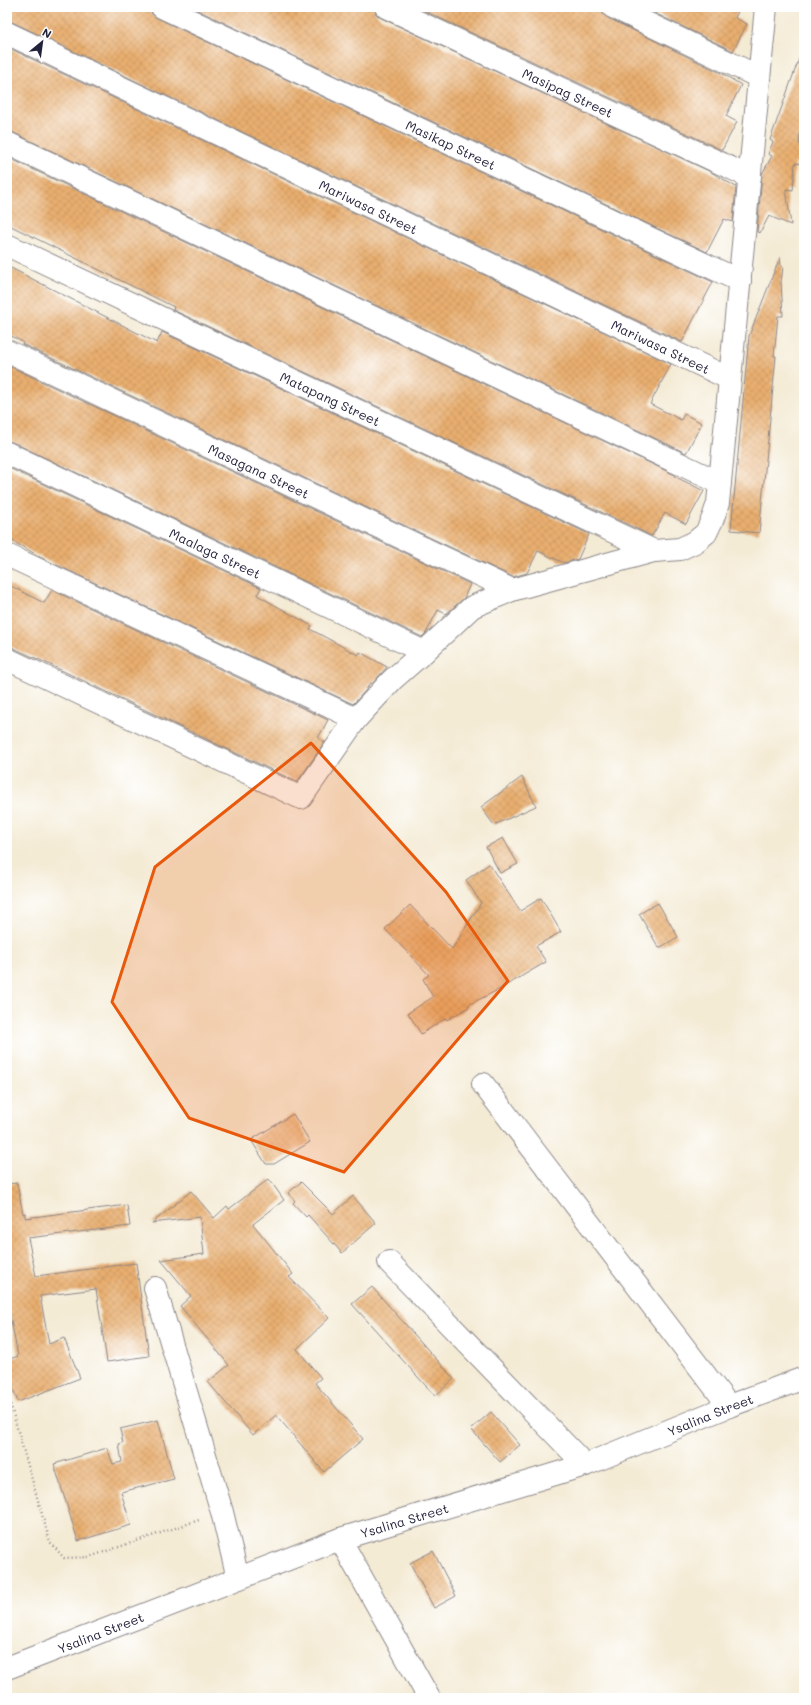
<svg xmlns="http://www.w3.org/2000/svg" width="811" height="1705" font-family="Mali,sans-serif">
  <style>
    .building { fill: url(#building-cross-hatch) }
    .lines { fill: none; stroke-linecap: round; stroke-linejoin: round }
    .minor-casing { stroke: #8b8688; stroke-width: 24 }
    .path { stroke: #8b8688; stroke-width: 2.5; stroke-dasharray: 1 3; stroke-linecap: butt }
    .minor { stroke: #fff; stroke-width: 22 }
    .marked { fill: #e8590c; fill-opacity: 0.2; stroke: #e8590c; stroke-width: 3; stroke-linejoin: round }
    .labels { text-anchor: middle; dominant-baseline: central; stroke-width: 3; stroke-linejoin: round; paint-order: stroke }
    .street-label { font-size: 13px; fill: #22223b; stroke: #fff }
  </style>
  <defs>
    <pattern id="building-cross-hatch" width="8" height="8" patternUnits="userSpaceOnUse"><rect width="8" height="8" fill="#e9af70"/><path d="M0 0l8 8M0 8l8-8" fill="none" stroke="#c89662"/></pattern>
  </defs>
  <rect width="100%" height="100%" fill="#fff"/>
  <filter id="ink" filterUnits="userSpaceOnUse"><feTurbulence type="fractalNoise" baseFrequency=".025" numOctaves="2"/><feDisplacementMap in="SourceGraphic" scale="8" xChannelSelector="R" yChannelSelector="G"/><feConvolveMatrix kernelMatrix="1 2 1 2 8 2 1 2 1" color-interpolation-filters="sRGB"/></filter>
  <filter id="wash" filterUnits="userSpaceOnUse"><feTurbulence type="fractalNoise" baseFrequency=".012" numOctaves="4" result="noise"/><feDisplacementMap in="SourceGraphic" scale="16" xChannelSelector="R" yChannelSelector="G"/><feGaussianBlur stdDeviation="0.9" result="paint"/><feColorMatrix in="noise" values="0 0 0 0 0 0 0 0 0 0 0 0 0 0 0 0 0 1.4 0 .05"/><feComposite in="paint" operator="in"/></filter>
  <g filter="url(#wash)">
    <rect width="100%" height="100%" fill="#f4ebd5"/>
    <g id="blocks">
      <path class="building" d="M 7,7 L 150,7 L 152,14 L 157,18 L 713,282 L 682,342 L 12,22 L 7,21 Z
        M 191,7 L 374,7 L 376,14 L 381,18 L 711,172 L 736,187 L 733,222 L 724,219 L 707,252 Z
        M 416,7 L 601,7 L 603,14 L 608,18 L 723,74 L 741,85 L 726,116 L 737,122 L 722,150 Z
        M 642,7 L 740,7 L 735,18 L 747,24 L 733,51 Z
        M 7,47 L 671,364 L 650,404 L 681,420 L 684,414 L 702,423 L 686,453 L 12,132 L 7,131 Z
        M 800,56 L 804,57 L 804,93 L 799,144 L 804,144 L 804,164 L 795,163 L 793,190 L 786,189 L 791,225 L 769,216 L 760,233 L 757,232 L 762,174 L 772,156 L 768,154 L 773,142 L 770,140 Z
        M 7,157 L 675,475 L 674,476 L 704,491 L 686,524 L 665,513 L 652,536 L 173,310 L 174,307 L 7,224 Z
        M 780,257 L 781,266 L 783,267 L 781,282 L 783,316 L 778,316 L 774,356 L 776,356 L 759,533 L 731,530 L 749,336 Z
        M 7,266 L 157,343 L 162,332 L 589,534 L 578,559 L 564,563 L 538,551 L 527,573 L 513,577 L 22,344 L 23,342 L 7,334 Z
        M 11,367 L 470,584 L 464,598 L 446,614 L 438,610 L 426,633 L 422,637 L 12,442 L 7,441 L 7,374 Z
        M 7,467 L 261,588 L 257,595 L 312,626 L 310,629 L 358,655 L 360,652 L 387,667 L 372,684 L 370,683 L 366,690 L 353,704 L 44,559 L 7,538 Z
        M 7,584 L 44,603 L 52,590 L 328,720 L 318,738 L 325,742 L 297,782 L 42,661 L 11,647 L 7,645 Z
        M 522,777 L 536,806 L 494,825 L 481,807 Z
        M 503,838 L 518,864 L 500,873 L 486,847 Z
        M 489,864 L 520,911 L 541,898 L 561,932 L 536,946 L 546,962 L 500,989 L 468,1005 L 469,1007 L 447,1020 L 446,1018 L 421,1034 L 408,1013 L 433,997 L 423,979 L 429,975 L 385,929 L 410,905 L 452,949 L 481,903 L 466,880 Z
        M 658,903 L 678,937 L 659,948 L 639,914 Z
        M 293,1114 L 310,1142 L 274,1164 L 266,1164 L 251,1140 Z
        M 269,1179 L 284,1200 L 253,1224 L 293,1274 L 289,1277 L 329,1318 L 297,1349 L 321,1378 L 315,1383 L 363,1439 L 324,1472 L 276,1415 L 253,1435 L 208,1382 L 229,1365 L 180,1306 L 191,1296 L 161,1260 L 204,1254 L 200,1217 L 152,1223 L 191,1191 L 214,1218 L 227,1206 L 229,1209 Z
        M 301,1182 L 333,1214 L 353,1196 L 376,1223 L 342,1253 L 308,1215 L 306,1217 L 293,1203 L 295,1201 L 288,1193 Z
        M 17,1183 L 23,1214 L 25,1213 L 25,1218 L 127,1205 L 130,1226 L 28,1238 L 36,1276 L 136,1263 L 149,1356 L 107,1362 L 96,1289 L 40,1296 L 49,1344 L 64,1338 L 80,1378 L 18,1402 L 7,1374 L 7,1360 L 18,1356 L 7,1300 L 7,1184 Z
        M 372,1287 L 454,1379 L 435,1396 L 352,1304 Z
        M 491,1412 L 520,1445 L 500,1462 L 471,1429 Z
        M 158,1420 L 174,1479 L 121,1492 L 131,1525 L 78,1541 L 54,1464 L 107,1448 L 113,1464 L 122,1462 L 119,1444 L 123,1443 L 120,1429 Z
        M 433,1551 L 456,1596 L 434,1608 L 410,1563 Z"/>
    </g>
  </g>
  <g filter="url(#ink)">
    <use href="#blocks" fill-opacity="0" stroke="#8b8688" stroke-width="1"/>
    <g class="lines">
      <defs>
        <g id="minor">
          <path id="s1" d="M 162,7 L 740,281"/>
          <path id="s2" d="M 386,7 L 750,177"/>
          <path d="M 613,7 L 759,77"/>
          <path id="s3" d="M 7,33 L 730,379"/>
          <path d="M 7,143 L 720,483"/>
          <path id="s4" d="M 7,245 L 654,551"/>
          <path id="s5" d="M 7,351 L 512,590"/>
          <path id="s6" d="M 7,453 L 424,652"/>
          <path d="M 7,555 L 356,719"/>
          <path d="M 7,659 L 301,798 L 356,719 L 392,680 L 424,652 L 472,607 L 512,590 L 654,551 L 680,549 L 695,542 L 706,533 L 713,518 L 718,503 L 766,7"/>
          <path d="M 483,1084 L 729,1406"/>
          <path d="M 389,1262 L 585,1465"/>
          <path d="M 155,1288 L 222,1512 L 238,1578"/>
          <path d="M 340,1539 L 429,1698"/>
          <path id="s7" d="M 7,1668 L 340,1539 L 585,1465 L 729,1406 L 804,1378"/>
        </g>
      </defs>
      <use href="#minor" class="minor-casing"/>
      <path class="path" d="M 7,1393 L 50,1542 L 64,1558 L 89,1557 L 199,1520"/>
      <use href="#minor" class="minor"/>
    </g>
  </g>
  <path class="marked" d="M 311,743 L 446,892 L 508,981 L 344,1172 L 189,1118 L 112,1002 L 155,867 Z"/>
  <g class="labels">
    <g class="street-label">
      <text stroke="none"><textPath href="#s2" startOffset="201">Masipag Street</textPath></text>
      <text stroke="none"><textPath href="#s1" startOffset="320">Masikap Street</textPath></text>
      <text stroke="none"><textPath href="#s3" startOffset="401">Mariwasa Street</textPath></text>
      <text stroke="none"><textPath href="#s3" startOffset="725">Mariwasa Street</textPath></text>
      <text stroke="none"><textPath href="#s4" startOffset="358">Matapang Street</textPath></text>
      <text stroke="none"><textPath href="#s5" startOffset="279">Masagana Street</textPath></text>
      <text stroke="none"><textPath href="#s6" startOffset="231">Maalaga Street</textPath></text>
      <text stroke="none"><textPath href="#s7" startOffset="748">Ysalina Street</textPath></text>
      <text stroke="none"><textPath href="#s7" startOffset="424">Ysalina Street</textPath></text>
      <text stroke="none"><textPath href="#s7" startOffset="100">Ysalina Street</textPath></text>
    </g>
  </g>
  <rect width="811" height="1705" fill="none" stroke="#fff" stroke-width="24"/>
  <g transform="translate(42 42) rotate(29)" stroke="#ffffff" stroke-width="3" paint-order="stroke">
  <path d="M0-3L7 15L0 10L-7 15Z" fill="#22223b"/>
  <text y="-6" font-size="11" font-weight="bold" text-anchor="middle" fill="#22223b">N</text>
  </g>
</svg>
